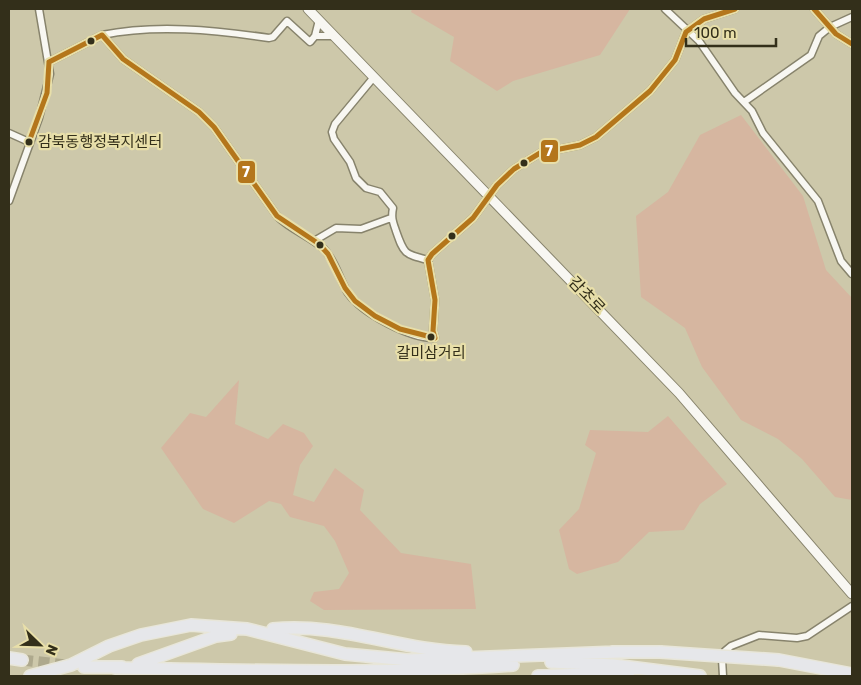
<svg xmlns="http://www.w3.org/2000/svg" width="861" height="685" font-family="Rubik,'Noto Sans KR',sans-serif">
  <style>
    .green { fill: #d6b6a0 }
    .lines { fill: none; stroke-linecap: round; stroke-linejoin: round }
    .highway-tunnel { stroke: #aea98d; stroke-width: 11; stroke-dasharray: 11 5.5; stroke-linecap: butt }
    .street-casing { stroke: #87836c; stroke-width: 9 }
    .secondary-casing { stroke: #87836c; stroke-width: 11 }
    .highway-casing { stroke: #e8e6d9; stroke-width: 14 }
    .street { stroke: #f8f7f2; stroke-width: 6 }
    .secondary { stroke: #f8f7f2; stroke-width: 9 }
    .highway { stroke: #e6e7ea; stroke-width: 11 }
    .highway-bridge-casing { stroke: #e8e6d9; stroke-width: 14; stroke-linecap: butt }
    .highway-bridge { stroke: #e6e7ea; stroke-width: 11 }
    .bus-1-casing { stroke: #e8dfa9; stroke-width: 9 }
    .bus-1 { stroke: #b4761b; stroke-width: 5 }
    .bus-dot { fill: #332f1a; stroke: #e8dfa9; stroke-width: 2 }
    .labels { text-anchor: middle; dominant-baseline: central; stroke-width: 4.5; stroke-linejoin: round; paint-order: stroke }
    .bus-label { font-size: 15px; fill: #332f1a; stroke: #e8dfa9; text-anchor: start }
    .street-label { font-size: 16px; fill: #332f1a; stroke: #e8dfa9 }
    .line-badge { stroke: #e8dfa9; stroke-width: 2 }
    .badge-label { font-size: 14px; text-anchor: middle; font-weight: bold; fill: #fff }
  </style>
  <rect width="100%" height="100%" fill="#cdc8aa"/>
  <path class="green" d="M 412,9 L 630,9 L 600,55 L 513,81 L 497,91 L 450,61 L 454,37 L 411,12 Z
    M 741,115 L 803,196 L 826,270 L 852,298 L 852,500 L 835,497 L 802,459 L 778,439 L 741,420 L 702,367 L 685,328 L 641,297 L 636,216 L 668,192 L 700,135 Z
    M 239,380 L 235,424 L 268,439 L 283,424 L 304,433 L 313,446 L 300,465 L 293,495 L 314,502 L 335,468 L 364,490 L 360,510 L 401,553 L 471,564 L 476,609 L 324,610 L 310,601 L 314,592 L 339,589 L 349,573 L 335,541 L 324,526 L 290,517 L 281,504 L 269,501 L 234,523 L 203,509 L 161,448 L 190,413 L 206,417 Z
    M 668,416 L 727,484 L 700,504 L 684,530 L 649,532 L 618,562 L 577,574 L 569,569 L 559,530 L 579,509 L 596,453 L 585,445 L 590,430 L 648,432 Z"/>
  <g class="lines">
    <path class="highway-tunnel" d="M 22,660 L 67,665"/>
    <defs>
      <path id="street" d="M 665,9 L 699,41 L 735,93 L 752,111 L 763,133 L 818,201 L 841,261 L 852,274
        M 814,9 L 836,34 L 852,44
        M 319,20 L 315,36 L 334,36
        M 102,35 C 156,24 214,30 269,38 L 273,37 L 287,21 L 310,42 L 315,36
        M 49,62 L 102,35 L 123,59 L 199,112 L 214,127 L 277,216 C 291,230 310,236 324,249 C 336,262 339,279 348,293 C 362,313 410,339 435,338 L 433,331 L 435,300 L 428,260 L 432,254 L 473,218 L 497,185 L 514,169 L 540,153 L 580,145 L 596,137 L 650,91 L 675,60 L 686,32 L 704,19 L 735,9
        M 374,77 L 335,124 L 332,132 L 334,139 L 350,162 L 356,178 L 366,188 L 380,192 L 393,208 C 391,218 393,222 396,231 C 404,254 404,254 428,260
        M 744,102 L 811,55 L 819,36 L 830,27 L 852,17
        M 9,133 L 29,142
        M 9,201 L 39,118 L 50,74 L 39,9
        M 314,241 L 336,228 L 361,229 L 391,218
        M 723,676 L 722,659 L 725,651 L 731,646 L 759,635 L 797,638 L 807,636 L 852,606"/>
      <path id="secondary" d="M 308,9 L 679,393 L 852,594"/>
      <path id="highway" d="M 273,629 C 340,622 400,651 466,652
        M 612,652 L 660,652
        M 9,658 L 22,660
        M 779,660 L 852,674
        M 551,662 L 613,665 L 700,676
        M 138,664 L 216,636 L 231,634
        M 84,667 L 122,667
        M 115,668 C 247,670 381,675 513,665
        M 30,676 L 71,665 L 109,646 L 141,635 L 191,625 L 247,629 L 345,654 L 409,660 L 619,652
        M 538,676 L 629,672"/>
    </defs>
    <use href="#street" class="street-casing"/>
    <use href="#secondary" class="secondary-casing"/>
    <use href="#highway" class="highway-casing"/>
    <use href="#street" class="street"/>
    <use href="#secondary" class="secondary"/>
    <use href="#highway" class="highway"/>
    <defs>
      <path id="highway-bridge" d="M 660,652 L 779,660"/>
    </defs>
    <use href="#highway-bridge" class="highway-bridge-casing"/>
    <use href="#highway-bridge" class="highway-bridge"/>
    <defs>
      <path id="bus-1" d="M 814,9 L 836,34 L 852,44
        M 49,62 L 102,35 L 123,59 L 199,112 L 214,127 L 277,216 L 319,244 L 328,254 L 345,288 L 355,301 L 375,316 L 400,329 L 435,338
        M 29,142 L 47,93 L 49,62
        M 435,338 L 433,331 L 435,300 L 428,260 L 432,254 L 473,218 L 497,185 L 514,169 L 540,153 L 580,145 L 596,137 L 650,91 L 675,60 L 686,32 L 704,19 L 735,9"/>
    </defs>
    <use href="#bus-1" class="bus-1-casing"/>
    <use href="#bus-1" class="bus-1"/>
  </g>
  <g class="bus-dot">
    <circle cx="91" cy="41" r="4.5"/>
    <circle cx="29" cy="142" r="4.5"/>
    <circle cx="524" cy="163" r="4.5"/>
    <circle cx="452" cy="236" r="4.5"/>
    <circle cx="320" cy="245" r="4.5"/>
    <circle cx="431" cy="337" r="4.5"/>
  </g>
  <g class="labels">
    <g class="bus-label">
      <text x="38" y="142">감북동행정복지센터</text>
      <text x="431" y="353" text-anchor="middle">갈미삼거리</text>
    </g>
    <g class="street-label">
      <text transform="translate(587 295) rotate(46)">감초로</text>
    </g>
  </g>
  <g class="line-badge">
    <rect x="540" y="139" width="19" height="24" rx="5" fill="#b4761b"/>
    <rect x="237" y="160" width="19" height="24" rx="5" fill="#b4761b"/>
  </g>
  <g class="badge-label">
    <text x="549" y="156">7</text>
    <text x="246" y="177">7</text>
  </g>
  <rect width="861" height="685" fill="none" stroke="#332f1a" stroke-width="20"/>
  <g transform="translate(40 645) rotate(113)" stroke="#e8dfa9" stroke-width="4" paint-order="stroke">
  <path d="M0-4L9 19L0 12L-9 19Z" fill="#332f1a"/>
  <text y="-8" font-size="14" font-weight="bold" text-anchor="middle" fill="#332f1a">N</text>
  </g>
  <path d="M686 38v8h90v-8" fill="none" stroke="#332f1a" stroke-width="2.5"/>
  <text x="694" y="38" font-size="15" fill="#332f1a" stroke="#e8dfa9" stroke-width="4" paint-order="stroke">100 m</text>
</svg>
